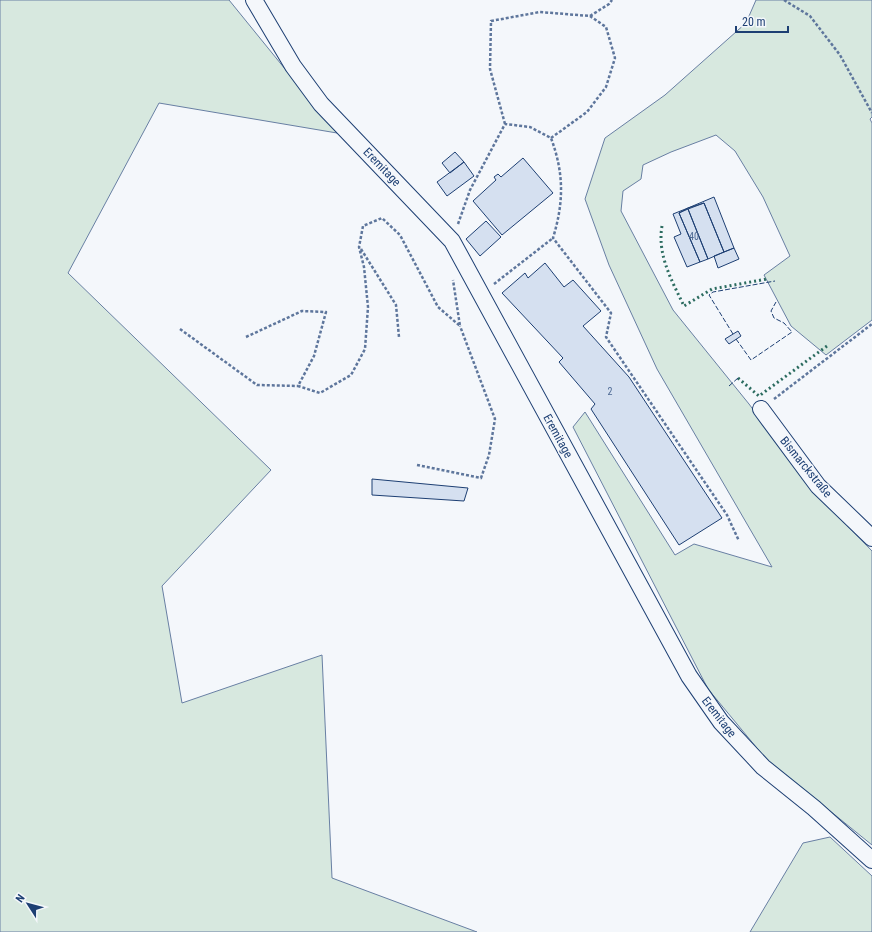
<svg xmlns="http://www.w3.org/2000/svg" width="872" height="932" font-family="'Roboto Condensed',sans-serif">
  <style>
    .green { fill: #d7e8df; stroke: #687fa3 }
    .building { fill: #d5e0f0; stroke: #1d3f73 }
    .lines { fill: none; stroke-linecap: round; stroke-linejoin: round }
    .minor-casing { stroke: #1d3f73; stroke-width: 18 }
    .path { stroke: #5e769c; stroke-width: 2.5; stroke-dasharray: 3 2; stroke-linecap: butt }
    .minor { stroke: #f4f7fb; stroke-width: 16 }
    .hedge { stroke: #2c6c60; stroke-width: 3; stroke-dasharray: 2 3; stroke-linecap: butt }
    .fence { stroke: #1d3f73; stroke-width: 1; stroke-dasharray: 5 2; stroke-linecap: butt }
    .labels { text-anchor: middle; dominant-baseline: central; stroke-width: 3; stroke-linejoin: round; paint-order: stroke }
    .number-label { font-size: 10px; fill: #4b6792 }
    .street-label { font-size: 12px; fill: #1d3f73; stroke: #f4f7fb }
  </style>
  <rect width="100%" height="100%" fill="#f4f7fb"/>
  <path class="green" d="M 0,0 L 229,0 L 337,133 L 159,103 L 68,273 L 271,470 L 162,586 L 182,703 L 322,655 L 332,878 L 477,932 L 0,932 Z
    M 756,0 L 872,0 L 872,117 L 870,119 L 872,123 L 872,320 L 826,355 L 791,326 L 764,275 L 790,256 L 763,197 L 735,151 L 716,135 L 671,152 L 643,165 L 641,179 L 623,191 L 621,211 L 673,310 L 749,404 L 813,490 L 872,551 L 872,845 L 766,759 L 708,689 L 573,427 L 585,412 L 675,555 L 694,544 L 772,567 L 657,369 L 609,265 L 585,199 L 605,138 L 665,95 L 746,23 Z
    M 830,837 L 872,876 L 872,932 L 750,932 L 803,843 Z"/>
  <path class="building" d="M 455,152 L 464,162 L 450,173 L 442,163 Z
    M 523,158 L 553,193 L 502,235 L 473,201 L 496,180 L 494,177 L 498,174 L 501,177 Z
    M 464,162 L 474,176 L 447,196 L 437,182 Z
    M 714,197 L 734,248 L 724,252 L 704,203 L 688,208 Z
    M 704,203 L 724,252 L 708,259 L 688,209 Z
    M 688,208 L 679,213 L 700,262 L 687,267 L 674,237 L 681,234 L 673,214 Z
    M 688,209 L 708,259 L 700,262 L 679,213 Z
    M 486,221 L 501,237 L 480,256 L 466,239 Z
    M 734,248 L 739,259 L 718,268 L 714,256 Z
    M 545,263 L 564,287 L 573,280 L 601,311 L 583,326 L 629,377 L 722,518 L 679,545 L 591,409 L 595,404 L 559,362 L 563,358 L 502,293 L 525,273 L 528,278 Z
    M 738,331 L 741,336 L 729,344 L 725,339 Z
    M 372,479 L 468,488 L 464,501 L 372,495 Z"/>
  <g class="lines">
    <defs>
      <path id="minor" d="M 254,0 L 293,66 L 321,104 L 452,241 L 689,676 L 721,722 L 763,767 L 814,808 L 872,860
        M 761,409 L 818,486 L 872,538"/>
    </defs>
    <use href="#minor" class="minor-casing"/>
    <path class="path" d="M 784,0 L 810,16 L 840,55 L 872,113
      M 505,124 L 490,69 L 491,21 L 540,12 L 590,16 L 609,4 L 612,0
      M 551,138 L 587,112 L 606,87 L 615,58 L 606,27 L 590,16
      M 458,224 L 470,190 L 505,124 L 530,127 L 551,138 C 564,173 564,202 553,238 L 611,313 L 606,337 L 727,515 L 739,541
      M 361,249 L 396,305 L 399,337
      M 494,284 L 553,238
      M 180,329 L 257,385 L 298,386
      M 246,337 L 302,311 L 326,312 L 314,356 L 298,386 L 320,393 L 351,375 L 365,349 L 368,307 L 364,267 L 359,247 L 363,226 L 382,218 L 400,235 L 438,307 L 460,326 L 453,280
      M 774,399 L 872,324
      M 417,465 L 481,478 L 489,455 L 495,419 L 460,326"/>
    <use href="#minor" class="minor"/>
    <path class="hedge" d="M 662,226 C 657,255 672,281 684,306 L 712,289 L 767,279
      M 738,378 L 759,396 L 827,346"/>
    <path class="fence" d="M 733,334 L 709,295 L 713,292 L 775,281
      M 736,339 L 751,360 L 792,332 L 784,323 L 774,318 L 771,311 L 776,302
      M 729,386 L 738,378"/>
  </g>
  <g class="labels">
    <g class="number-label">
      <text x="694" y="236">40</text>
      <text x="610" y="391">2</text>
    </g>
    <g class="street-label">
      <text transform="translate(382 167) rotate(46)">Eremitage</text>
      <text transform="translate(558 436) rotate(61)">Eremitage</text>
      <text transform="translate(806 467) rotate(51)">Bismarckstraße</text>
      <text transform="translate(719 717) rotate(52)">Eremitage</text>
    </g>
  </g>
  <g transform="translate(28 904) rotate(306)" stroke="#f4f7fb" stroke-width="3" paint-order="stroke">
  <path d="M0-3L7 15L0 10L-7 15Z" fill="#1d3f73"/>
  <text y="-6" font-size="11" font-weight="bold" text-anchor="middle" fill="#1d3f73">N</text>
  </g>
  <path d="M736 26v6h52v-6" fill="none" stroke="#1d3f73" stroke-width="2"/>
  <text x="742" y="26" font-size="12" fill="#1d3f73" stroke="#f4f7fb" stroke-width="3" paint-order="stroke">20 m</text>
</svg>
